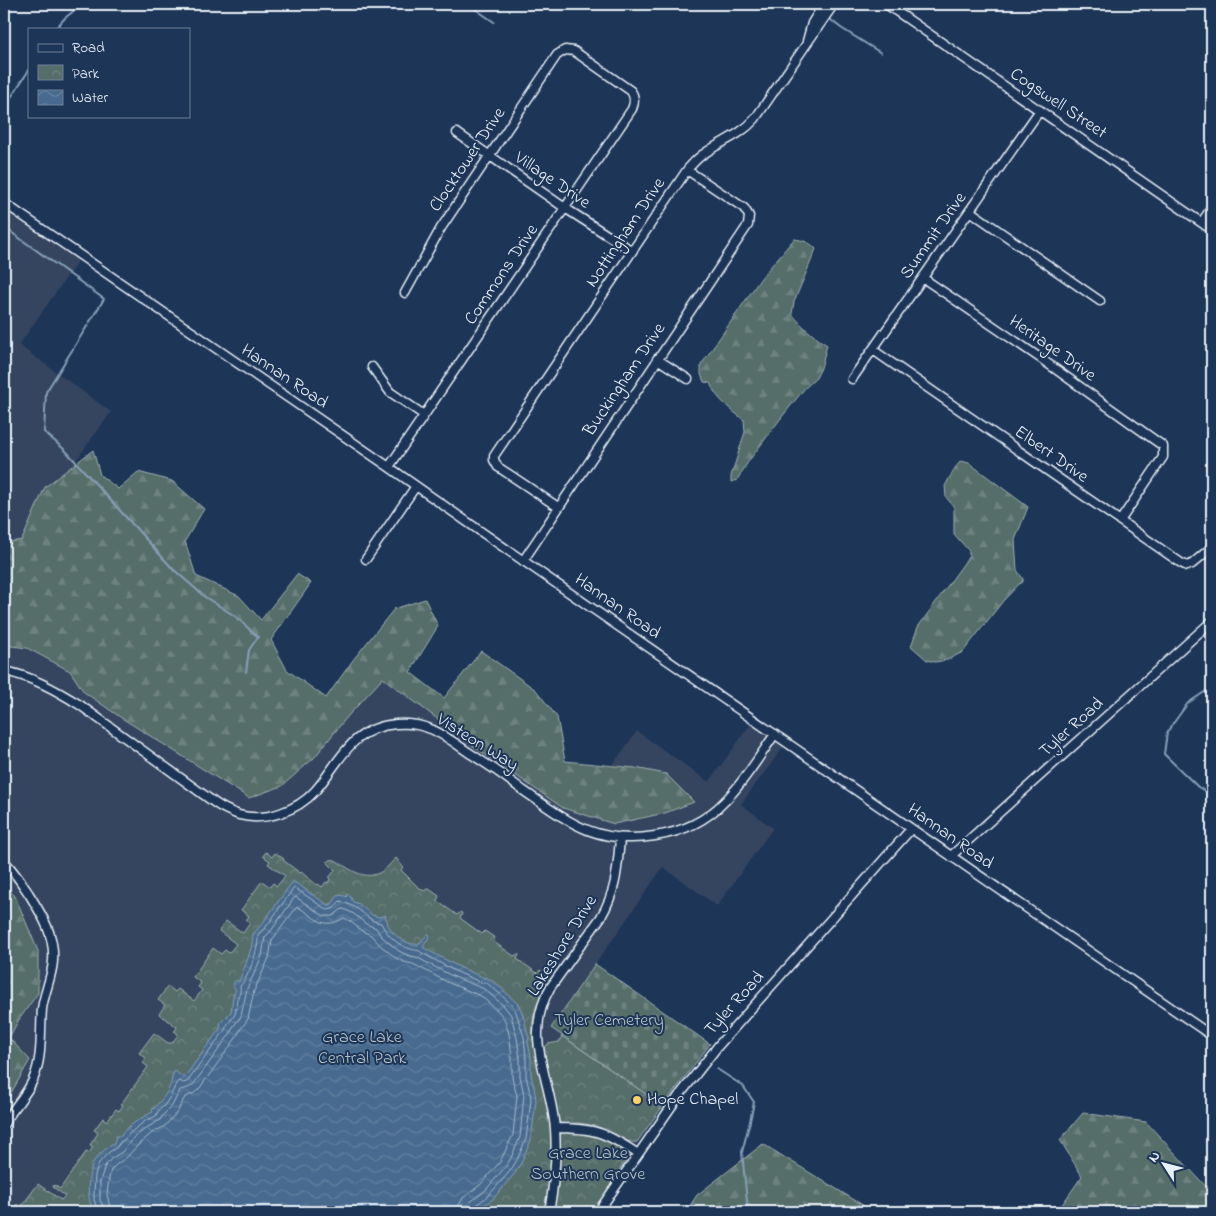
<svg xmlns="http://www.w3.org/2000/svg" width="1216" height="1216" font-family="'Indie Flower',sans-serif">
  <style>
    .built { fill: #34445f }
    .forest { fill: url(#forest-firs); stroke: #9fb0b1 }
    .cemetery { fill: url(#cemetery-stones); stroke: #9fb0b1 }
    .park { fill: url(#park-crowns); stroke: #9fb0b1 }
    .water { fill: url(#water-waves); stroke: #87a0b8 }
    .lines { fill: none; stroke-linecap: round; stroke-linejoin: round }
    .shore { stroke: #a8bbce; stroke-width: 1 }
    .stream { stroke: #87a0b8; stroke-width: 2 }
    .minor-casing { stroke: #e8f1f8; stroke-width: 11 }
    .minor { stroke: #1d3557; stroke-width: 8 }
    .poi-dot { fill: #ffd166; stroke: #1d3557; stroke-width: 2 }
    .labels { text-anchor: middle; dominant-baseline: central; stroke-width: 4; stroke-linejoin: round; paint-order: stroke }
    .street-label { font-size: 18px; fill: #e8f1f8; stroke: #1d3557 }
    .park-label { font-size: 18px; fill: #b5c3c6; stroke: #1d3557 }
    .poi-label { font-size: 18px; fill: #e8f1f8; stroke: #1d3557; text-anchor: start }
  </style>
  <defs>
    <pattern id="forest-firs" width="22" height="20" patternUnits="userSpaceOnUse" patternTransform="scale(1.25)"><rect width="22" height="20" fill="#566e6a"/><path d="M5 1l3.5 6h-7zM16 11l3.5 6h-7z" fill="#6e8380"/></pattern>
    <pattern id="cemetery-stones" width="16" height="16" patternUnits="userSpaceOnUse" patternTransform="scale(1.25)"><rect width="16" height="16" fill="#566e6a"/><path d="M2 7V4a2 2 0 0 1 4 0v3zM10 15v-3a2 2 0 0 1 4 0v3z" fill="#6e8380"/></pattern>
    <pattern id="park-crowns" width="20" height="18" patternUnits="userSpaceOnUse" patternTransform="scale(1.25)"><rect width="20" height="18" fill="#566e6a"/><path d="M2 6a3 3 0 1 1 6 0M12 15a3 3 0 1 1 6 0" fill="none" stroke="#6e8380"/></pattern>
    <pattern id="water-waves" width="16" height="10" patternUnits="userSpaceOnUse" patternTransform="scale(1.25)"><rect width="16" height="10" fill="#476a8e"/><path d="M0 5q4-4 8 0t8 0" fill="none" stroke="#62809f"/></pattern>
  </defs>
  <rect width="100%" height="100%" fill="#1d3557"/>
  <filter id="ink" filterUnits="userSpaceOnUse"><feTurbulence type="fractalNoise" baseFrequency=".02" numOctaves="2"/><feDisplacementMap in="SourceGraphic" scale="10" xChannelSelector="R" yChannelSelector="G"/><feConvolveMatrix kernelMatrix="1 2 1 2 8 2 1 2 1" color-interpolation-filters="sRGB"/></filter>
  <g filter="url(#ink)">
    <path class="built" d="M 4,207 L 80,258 L 19,345 L 111,412 L 40,510 L 332,728 L 377,666 L 578,812 L 637,731 L 709,782 L 752,722 L 785,745 L 741,804 L 773,828 L 717,906 L 663,867 L 551,1028 L 562,1036 L 575,1083 L 646,1130 L 626,1161 L 622,1164 L 615,1178 L 593,1212 L 4,1212 Z"/>
    <path class="forest" d="M 794,239 C 803,240 810,242 816,249 L 794,302 L 792,314 C 802,326 814,337 827,345 L 821,368 L 816,378 L 805,388 L 781,418 L 748,462 L 737,480 L 731,482 L 731,476 L 745,432 L 744,420 C 731,410 716,399 710,383 L 704,382 L 701,374 L 701,365 L 761,278 Z
      M 93,450 L 100,475 L 118,489 L 138,472 L 172,481 L 204,509 L 185,541 L 196,576 L 239,596 L 261,620 L 297,574 L 311,583 L 271,640 L 287,670 L 326,698 L 353,660 L 394,609 L 425,599 L 438,626 L 410,672 L 444,698 L 481,651 L 536,690 L 557,717 L 565,761 L 635,768 L 666,774 L 694,802 L 665,813 L 614,824 L 563,808 L 476,748 L 383,678 L 347,717 L 314,758 L 282,786 L 249,798 L 120,717 L 84,692 L 70,671 L 27,648 L 4,645 L 4,543 L 22,540 L 45,487 Z
      M 961,461 L 969,463 L 1028,507 L 1015,540 L 1017,570 L 1023,579 L 1023,582 L 1018,585 L 1003,601 L 963,652 L 947,660 L 935,662 L 927,660 L 911,646 L 918,627 L 969,556 L 969,551 L 954,534 L 954,507 L 946,497 L 945,486 L 955,468 Z
      M 4,885 L 15,896 L 38,951 L 38,993 L 18,1021 L 9,1038 L 30,1060 L 4,1105 Z
      M 1083,1113 L 1146,1122 L 1212,1193 L 1212,1212 L 1057,1212 L 1082,1176 L 1060,1140 Z
      M 763,1144 L 874,1212 L 686,1212 L 697,1195 Z"/>
    <path class="cemetery" d="M 595,964 L 710,1044 L 663,1106 L 551,1028 Z"/>
    <path class="park" d="M 266,852 L 272,857 L 275,853 L 284,859 L 283,860 L 300,873 L 301,872 L 317,885 L 318,884 L 322,887 L 326,882 L 328,883 L 330,879 L 329,878 L 335,870 L 327,862 C 331,859 333,859 337,861 C 352,871 368,883 385,869 C 389,866 392,861 396,858 L 403,867 L 401,870 L 417,886 L 424,891 L 427,889 L 429,889 L 439,896 L 437,901 L 457,915 L 461,912 L 462,914 L 460,918 L 482,934 L 485,931 L 495,938 L 494,942 L 514,956 L 518,954 L 519,955 L 517,959 L 537,973 L 540,970 L 548,976 L 550,981 C 544,991 536,1003 534,1015 C 529,1036 536,1055 541,1075 C 545,1091 548,1108 550,1124 C 553,1150 550,1186 546,1212 L 5,1212 L 6,1210 L 14,1207 L 18,1204 L 15,1209 L 18,1211 L 38,1184 L 61,1200 L 65,1196 L 53,1187 L 54,1185 L 60,1189 L 86,1152 L 89,1153 L 93,1147 L 90,1145 L 98,1133 L 94,1130 L 103,1118 L 107,1121 L 116,1109 L 119,1111 L 123,1105 L 121,1104 L 148,1067 L 143,1063 L 146,1058 L 139,1053 L 154,1033 L 168,1043 L 172,1043 L 178,1035 L 177,1033 L 174,1031 L 175,1031 L 177,1027 L 159,1014 L 165,1005 L 158,1000 L 168,986 L 175,992 L 178,989 L 194,1001 L 202,990 L 198,987 L 201,983 L 193,977 L 213,948 L 221,954 L 225,950 L 229,953 L 236,944 L 219,931 L 226,921 L 243,933 L 250,923 L 246,920 L 249,916 L 241,910 L 262,881 L 270,887 L 273,883 L 277,886 L 285,876 L 268,864 L 270,861 L 263,856 Z
      M 562,1036 L 663,1106 L 637,1142 C 626,1144 613,1132 601,1128 C 594,1125 586,1124 578,1123 C 571,1123 565,1125 559,1122 L 543,1049 L 548,1044 L 559,1042 Z
      M 577,1131 C 592,1134 625,1140 627,1159 C 615,1175 605,1195 593,1212 L 553,1212 L 556,1191 L 559,1136 L 564,1132 Z"/>
    <path class="water" d="M 293,881 L 328,905 L 332,904 L 338,895 L 345,896 L 346,897 L 347,896 L 347,894 L 349,894 L 353,902 L 359,904 L 372,915 L 378,917 L 384,916 L 385,915 L 386,916 L 385,918 L 387,919 C 387,932 406,946 418,944 L 428,934 L 430,935 L 423,947 L 424,948 L 457,966 L 482,977 L 488,978 L 497,984 L 499,987 L 502,988 C 506,994 512,998 517,1003 C 524,1013 525,1024 528,1036 L 529,1036 L 528,1042 L 531,1058 L 531,1075 L 535,1093 L 536,1100 L 531,1140 L 521,1163 L 515,1173 L 493,1199 L 474,1212 L 94,1212 C 86,1199 87,1175 94,1161 C 98,1154 106,1150 111,1144 L 114,1144 L 116,1136 L 121,1136 C 125,1127 143,1117 153,1112 L 152,1110 C 160,1102 167,1095 171,1083 C 172,1079 172,1076 174,1072 L 175,1071 L 184,1078 L 221,1027 L 220,1023 L 231,1012 L 233,996 L 236,990 C 234,987 232,984 235,981 L 239,981 C 246,963 252,952 253,934 L 262,924 Z"/>
    <g class="lines">
      <path class="shore" d="M 98,1212 L 94,1200 L 94,1193 L 95,1175 L 99,1163 L 108,1153 L 117,1147 L 120,1142 L 125,1139 L 130,1133 L 145,1121 L 156,1116 L 158,1111 L 164,1106 L 170,1097 L 177,1082 L 179,1081 L 184,1083 L 188,1081 L 225,1030 C 227,1023 230,1022 234,1016 C 237,1011 236,1005 237,999 C 239,994 241,992 240,986 C 249,977 259,948 258,935 L 266,927 L 293,889 L 295,888 L 327,910 L 333,909 L 340,901 C 347,903 353,906 359,910 C 368,916 369,921 381,923 C 386,934 398,946 411,949 C 416,951 418,949 422,953 L 455,971 L 480,982 L 487,983 L 499,993 L 512,1005 L 516,1012 L 524,1037 L 526,1058 L 526,1076 L 530,1093 L 531,1100 L 526,1139 L 517,1160 L 511,1170 L 489,1195 L 474,1207 L 472,1212
        M 104,1212 L 104,1208 L 100,1200 L 100,1181 L 105,1166 L 112,1158 L 122,1152 L 133,1138 L 148,1127 L 160,1120 L 164,1114 L 172,1106 L 180,1090 L 188,1088 L 193,1085 L 230,1034 L 233,1027 L 241,1016 L 247,989 L 262,956 L 265,937 L 271,931 L 294,898 L 296,897 L 319,913 L 325,916 L 333,916 L 342,909 L 344,909 L 354,914 L 366,924 L 376,928 L 381,936 L 399,951 L 407,955 L 416,957 L 452,976 L 484,989 L 504,1006 L 511,1015 L 517,1038 L 520,1058 L 520,1076 L 524,1095 L 520,1137 L 511,1158 L 506,1166 L 485,1191 L 469,1203 L 466,1207 L 466,1212
        M 111,1212 L 107,1194 L 109,1178 L 111,1170 L 117,1164 L 127,1157 L 139,1144 L 152,1133 L 165,1126 L 178,1111 L 185,1097 L 193,1094 L 199,1089 L 236,1038 L 240,1030 L 248,1019 L 254,991 L 269,958 L 272,940 L 296,908 L 298,907 C 315,917 323,931 344,918 L 350,921 L 362,931 L 371,935 L 380,945 L 396,958 L 404,962 L 413,964 L 449,983 L 481,996 L 499,1012 L 505,1020 L 510,1038 L 512,1059 L 512,1077 L 517,1096 L 513,1135 L 500,1162 L 480,1185 L 463,1198 L 459,1205 L 458,1212"/>
      <path class="stream" d="M 468,4 L 494,22
        M 808,4 L 817,10
        M 1065,5 L 1066,4
        M 827,17 L 841,28 L 881,53
        M 55,29 L 65,18 L 82,4
        M 4,108 L 29,70
        M 4,227 L 104,299 L 46,392 L 44,432 L 65,450 L 173,569 L 205,597 L 235,616 L 258,637 L 249,650 L 246,672
        M 1212,687 L 1188,703 L 1167,732 L 1164,754 L 1198,787 L 1212,795
        M 717,1069 L 743,1086 L 754,1102 L 750,1121 L 742,1152 L 748,1212"/>
      <defs>
        <path id="minor" d="M 886,4 L 1212,230
          M 807,41 L 812,23 L 824,4
          M 457,133 L 565,208 L 632,251
          M 4,203 L 389,467 L 483,533 L 1212,1036
          M 970,211 L 1100,301
          M 1202,222 L 1212,207
          M 923,278 L 1040,358 L 1163,446 L 1163,457 L 1120,521
          M 873,350 L 1181,563 L 1187,566 L 1192,564 L 1212,547
          M 657,359 L 688,379
          M 372,367 L 390,392 L 424,415
          M 852,379 L 1040,110
          M 389,467 L 632,109 C 635,102 635,97 631,91 L 574,51 L 565,50 L 557,55 L 441,228 L 405,293
          M 558,507 L 498,467 L 494,460 L 494,456 L 687,170 C 693,163 698,157 705,153 C 722,141 741,135 755,119 L 834,4
          M 366,559 L 416,486
          M 523,561 L 748,225 L 749,216 L 744,208 L 687,170
          M 4,671 C 31,676 56,690 80,705 L 215,803 C 222,808 231,812 239,815 C 265,822 297,811 315,791 C 341,761 350,728 396,724 C 427,721 445,736 468,752 C 476,757 483,762 491,767 C 502,774 513,783 524,791 C 570,823 597,845 655,836 C 682,832 706,821 725,801 C 744,782 759,757 775,734
          M 951,856 L 1212,621
          M 4,861 C 14,871 21,882 29,894 C 42,915 55,935 53,961 C 52,977 44,993 42,1009 C 40,1033 43,1057 33,1080 C 26,1096 12,1109 4,1124
          M 555,1128 C 594,1128 605,1132 638,1154
          M 549,1212 C 554,1185 557,1156 555,1129 C 551,1078 522,1037 550,988 L 601,917 C 617,889 617,870 620,839
          M 598,1212 L 678,1097 L 718,1046 L 911,829"/>
      </defs>
      <use href="#minor" class="minor-casing"/>
      <use href="#minor" class="minor"/>
    </g>
  </g>
  <circle class="poi-dot" cx="637" cy="1100" r="5"/>
  <g class="labels">
    <g class="street-label">
      <text transform="translate(1058 104) rotate(34)">Cogswell Street</text>
      <text transform="translate(468 160) rotate(-56)">Clocktower Drive</text>
      <text transform="translate(552 181) rotate(34)">Village Drive</text>
      <text transform="translate(626 233) rotate(-56)">Nottingham Drive</text>
      <text transform="translate(934 236) rotate(-55)">Summit Drive</text>
      <text transform="translate(502 275) rotate(-56)">Commons Drive</text>
      <text transform="translate(1052 349) rotate(35)">Heritage Drive</text>
      <text transform="translate(284 377) rotate(34)">Hannan Road</text>
      <text transform="translate(625 380) rotate(-56)">Buckingham Drive</text>
      <text transform="translate(1051 455) rotate(35)">Elbert Drive</text>
      <text transform="translate(617 607) rotate(35)">Hannan Road</text>
      <text transform="translate(1072 728) rotate(-42)">Tyler Road</text>
      <text transform="translate(477 743) rotate(32)">Visteon Way</text>
      <text transform="translate(950 837) rotate(35)">Hannan Road</text>
      <text transform="translate(563 946) rotate(-58)">Lakeshore Drive</text>
      <text transform="translate(735 1004) rotate(-48)">Tyler Road</text>
    </g>
    <g class="park-label">
      <text x="609" y="1021">Tyler Cemetery</text>
      <text x="362" y="1038">Grace Lake<tspan x="362" dy="21">Central Park</tspan></text>
      <text x="588" y="1154">Grace Lake<tspan x="588" dy="21">Southern Grove</tspan></text>
    </g>
    <g class="poi-label">
      <text x="647" y="1100">Hope Chapel</text>
    </g>
  </g>
  <rect width="1216" height="1216" fill="none" stroke="#1d3557" stroke-width="20"/>
  <rect x="10" y="10" width="1196" height="1196" fill="none" stroke="#e8f1f8" stroke-width="2" filter="url(#ink)"/>
  <rect x="28" y="28" width="162" height="90" fill="#1d3557" stroke="#6e8097"/>
  <rect x="38" y="44" width="25" height="8" fill="#1d3557" stroke="#6e8097"/>
  <text x="72" y="52" font-size="15" fill="#e8f1f8">Road</text>
  <rect x="38" y="65" width="25" height="15" fill="url(#park-crowns)" stroke="#6e8097"/>
  <text x="72" y="78" font-size="15" fill="#e8f1f8">Park</text>
  <rect x="38" y="90" width="25" height="15" fill="url(#water-waves)" stroke="#6e8097"/>
  <text x="72" y="102" font-size="15" fill="#e8f1f8">Water</text>
  <g transform="translate(1164 1164) rotate(306)" stroke="#1d3557" stroke-width="4" paint-order="stroke">
  <path d="M0-4L9 19L0 12L-9 19Z" fill="#e8f1f8"/>
  <text y="-8" font-size="14" font-weight="bold" text-anchor="middle" fill="#e8f1f8">N</text>
  </g>
</svg>
